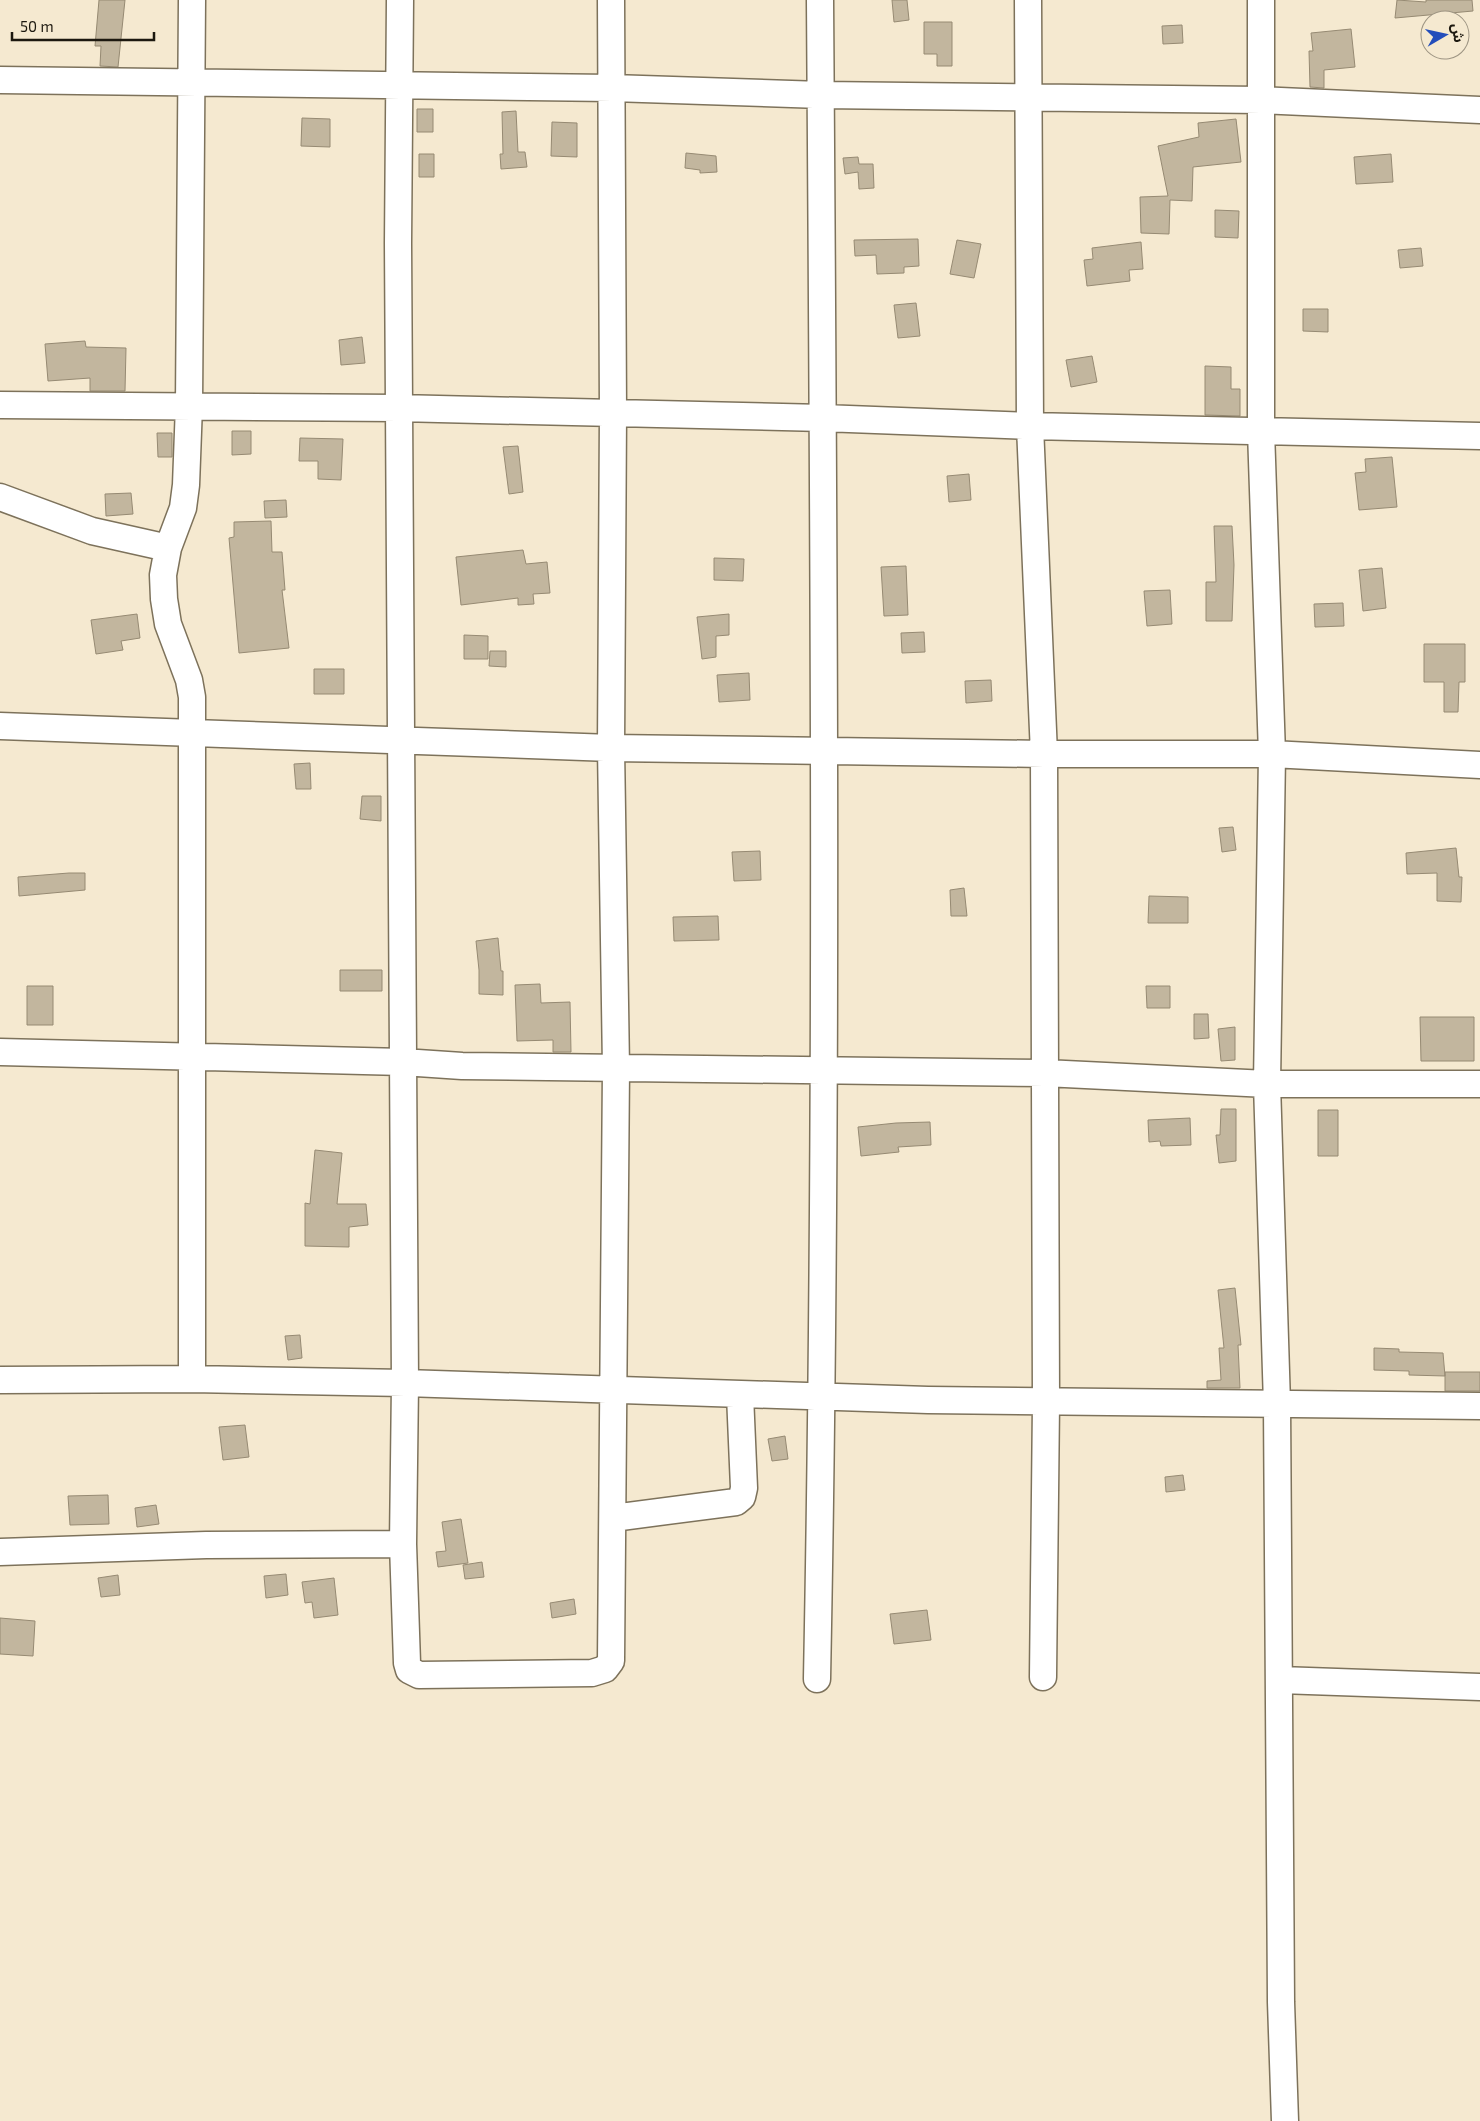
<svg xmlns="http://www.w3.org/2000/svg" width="1480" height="2121" font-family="'Exo 2','Noto Sans Arabic',sans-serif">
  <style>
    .building { fill: #c2b69e; stroke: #968a73 }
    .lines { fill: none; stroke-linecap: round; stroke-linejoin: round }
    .minor-casing { stroke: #7d725b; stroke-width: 29 }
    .minor { stroke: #fff; stroke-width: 26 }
  </style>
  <rect width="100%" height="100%" fill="#f5e9d0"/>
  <path class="building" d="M 99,0 L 125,0 L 118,67 L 100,66 L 101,46 L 95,46 Z
    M 892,0 L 907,0 L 909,20 L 894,22 Z
    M 1397,0 L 1426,2 L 1426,0 L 1472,0 L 1473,11 L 1395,18 Z
    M 924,22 L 952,22 L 952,66 L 937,66 L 937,54 L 924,54 Z
    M 1182,25 L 1183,43 L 1163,44 L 1162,26 Z
    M 1351,29 L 1355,67 L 1324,70 L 1324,88 L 1310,87 L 1309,51 L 1313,51 L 1311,33 Z
    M 417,109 L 433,109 L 433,132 L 417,132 Z
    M 516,111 L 518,152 L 525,152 L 527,167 L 501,169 L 500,154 L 503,154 L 502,112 Z
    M 302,118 L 330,119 L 330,147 L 301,146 Z
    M 1236,119 L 1241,162 L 1193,167 L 1192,201 L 1170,200 L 1169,234 L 1141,233 L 1140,197 L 1168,196 L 1158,146 L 1199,137 L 1198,123 Z
    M 552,122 L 577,123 L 577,157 L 551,156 Z
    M 686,153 L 716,156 L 717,172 L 700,173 L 700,170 L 685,168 Z
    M 419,154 L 434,154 L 434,177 L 419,177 Z
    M 1391,154 L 1393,182 L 1356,184 L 1354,157 Z
    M 858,157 L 859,164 L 873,164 L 874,188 L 859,189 L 858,172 L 845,174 L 843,158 Z
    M 1215,210 L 1239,211 L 1238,238 L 1215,237 Z
    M 918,239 L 919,266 L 904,267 L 904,273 L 877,274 L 876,255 L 855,256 L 854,240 Z
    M 957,240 L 981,244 L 974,278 L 950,274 Z
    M 1141,242 L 1143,269 L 1129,270 L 1130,281 L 1087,286 L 1084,260 L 1093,259 L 1092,248 Z
    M 1421,248 L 1423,266 L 1400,268 L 1398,250 Z
    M 916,303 L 920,336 L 898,338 L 894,305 Z
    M 1303,309 L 1328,309 L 1328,332 L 1303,331 Z
    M 362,337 L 365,363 L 341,365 L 339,340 Z
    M 85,341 L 86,347 L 126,348 L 125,391 L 90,391 L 90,378 L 48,381 L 45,344 Z
    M 1092,356 L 1097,382 L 1071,387 L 1066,360 Z
    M 1205,366 L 1231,367 L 1231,389 L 1240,389 L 1240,416 L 1205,415 Z
    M 232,431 L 251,431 L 251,454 L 232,455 Z
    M 157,433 L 172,433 L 172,457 L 158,457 Z
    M 300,438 L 343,439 L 341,480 L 318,479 L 318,461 L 299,461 Z
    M 518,446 L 523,492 L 509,494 L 503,447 Z
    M 1392,457 L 1397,507 L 1359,510 L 1355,473 L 1366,472 L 1365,459 Z
    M 969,474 L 971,500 L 949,502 L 947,476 Z
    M 131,493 L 133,514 L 106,516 L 105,494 Z
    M 286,500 L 287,517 L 265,518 L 264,501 Z
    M 271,521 L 272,552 L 282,552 L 285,590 L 282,590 L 289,648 L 239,653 L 229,538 L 234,537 L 234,522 Z
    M 1214,526 L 1232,526 L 1234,565 L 1232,621 L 1206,621 L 1206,582 L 1216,582 Z
    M 523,550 L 526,564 L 547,562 L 550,593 L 533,594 L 534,604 L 518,605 L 518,598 L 461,605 L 456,557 Z
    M 714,558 L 744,559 L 743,581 L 714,580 Z
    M 906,566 L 908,615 L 884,616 L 881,567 Z
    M 1382,568 L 1386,608 L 1363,611 L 1359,570 Z
    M 1170,590 L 1172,624 L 1147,626 L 1144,591 Z
    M 1343,603 L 1344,626 L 1315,627 L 1314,604 Z
    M 137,614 L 140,638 L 121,641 L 123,650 L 96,654 L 91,620 Z
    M 729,614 L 729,635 L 716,636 L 716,657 L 702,659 L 697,617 Z
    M 924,632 L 925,652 L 902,653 L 901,633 Z
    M 464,635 L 488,636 L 488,659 L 464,659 Z
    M 1424,644 L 1465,644 L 1465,682 L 1459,682 L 1458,712 L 1444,712 L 1444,682 L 1424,682 Z
    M 490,651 L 506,651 L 506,667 L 489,666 Z
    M 314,669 L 344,669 L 344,694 L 314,694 Z
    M 749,673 L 750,700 L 719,702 L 717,675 Z
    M 991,680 L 992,701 L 966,703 L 965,681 Z
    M 310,763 L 311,789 L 296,789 L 294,764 Z
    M 362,796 L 381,796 L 381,821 L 360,819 Z
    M 1233,827 L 1236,850 L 1222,852 L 1219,828 Z
    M 1456,848 L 1459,877 L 1462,877 L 1461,902 L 1437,901 L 1437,873 L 1407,874 L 1406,853 Z
    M 760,851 L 761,880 L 734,881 L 732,852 Z
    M 69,873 L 85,873 L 85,890 L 19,896 L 18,877 Z
    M 964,888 L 967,916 L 951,916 L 950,890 Z
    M 1149,896 L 1188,897 L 1188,923 L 1148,923 Z
    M 718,916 L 719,940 L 674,941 L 673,917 Z
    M 498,938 L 501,971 L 503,971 L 503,995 L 479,994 L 479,970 L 476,941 Z
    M 340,970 L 382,970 L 382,991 L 340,991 Z
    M 540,984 L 541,1003 L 570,1002 L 571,1052 L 553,1052 L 553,1040 L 517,1041 L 515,985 Z
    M 27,986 L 53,986 L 53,1025 L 27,1025 Z
    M 1146,986 L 1170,986 L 1170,1008 L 1147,1008 Z
    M 1194,1014 L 1208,1014 L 1209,1038 L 1194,1039 Z
    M 1420,1017 L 1474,1017 L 1474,1061 L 1421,1061 Z
    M 1235,1027 L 1235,1060 L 1221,1061 L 1218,1029 Z
    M 1221,1109 L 1236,1109 L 1236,1161 L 1219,1163 L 1216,1135 L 1220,1135 Z
    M 1318,1110 L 1338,1110 L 1338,1156 L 1318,1156 Z
    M 1190,1118 L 1191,1145 L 1161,1146 L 1160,1141 L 1149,1142 L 1148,1120 Z
    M 930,1122 L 931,1145 L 898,1147 L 899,1152 L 861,1156 L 858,1127 L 896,1123 Z
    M 315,1150 L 342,1153 L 337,1204 L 366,1204 L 368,1225 L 349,1227 L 349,1247 L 305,1246 L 305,1203 L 310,1204 Z
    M 1235,1288 L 1241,1345 L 1238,1345 L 1240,1388 L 1207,1388 L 1207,1381 L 1221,1380 L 1219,1348 L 1224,1348 L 1218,1290 Z
    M 300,1335 L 302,1358 L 288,1360 L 285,1336 Z
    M 1374,1348 L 1399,1349 L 1399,1352 L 1443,1353 L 1445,1376 L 1409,1375 L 1409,1371 L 1374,1370 Z
    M 1445,1372 L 1480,1372 L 1480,1391 L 1445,1391 Z
    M 245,1425 L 249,1457 L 223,1460 L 219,1427 Z
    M 785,1436 L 788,1459 L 772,1461 L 768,1439 Z
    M 1183,1475 L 1185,1490 L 1166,1492 L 1165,1477 Z
    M 108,1495 L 109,1524 L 70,1525 L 68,1496 Z
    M 156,1505 L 159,1524 L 137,1527 L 135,1508 Z
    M 461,1519 L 468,1563 L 438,1567 L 436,1552 L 446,1551 L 442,1522 Z
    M 482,1562 L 484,1577 L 465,1579 L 463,1565 Z
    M 286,1574 L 288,1595 L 266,1598 L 264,1576 Z
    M 118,1575 L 120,1595 L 101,1597 L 98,1578 Z
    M 334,1578 L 338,1615 L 314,1618 L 312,1602 L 305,1603 L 302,1582 Z
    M 574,1599 L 576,1614 L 552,1618 L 550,1603 Z
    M 927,1610 L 931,1640 L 894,1644 L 890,1614 Z
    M 0,1618 L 35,1621 L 33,1656 L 0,1654 Z"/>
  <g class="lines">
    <defs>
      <path id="minor" d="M 400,0 L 398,243 L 405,1383 L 403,1544 L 407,1663 L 409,1670 L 419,1675 L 592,1673 L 605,1669 L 611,1661 L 616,1068 L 611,748 L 613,413 L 611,0
        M 1028,0 L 1030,426 L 1044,754 L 1046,1403 L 1043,1677
        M 1261,0 L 1261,431 L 1272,754 L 1267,1084 L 1277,1404 L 1281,2002 L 1285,2121
        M 0,80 L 612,88 L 821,95 L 1261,100 L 1480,110
        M 0,405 L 398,408 L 823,418 L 1030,426 L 1480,436
        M 0,497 L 92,531 L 168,548
        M 0,726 L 611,748 L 1044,754 L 1272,754 L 1480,765
        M 0,1052 L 403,1062 L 462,1066 L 1045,1073 L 1267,1084 L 1480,1084
        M 192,1379 L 192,697 L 189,680 L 168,624 L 164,599 L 163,575 L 168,548 L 183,508 L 186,485 L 189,405 L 192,0
        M 0,1380 L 192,1379 L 405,1383 L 928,1400 L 1480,1406
        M 613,1518 L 736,1502 L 742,1497 L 744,1488 L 740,1395
        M 0,1552 L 206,1545 L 403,1544
        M 817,1679 C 828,1119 824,560 820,0
        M 1280,1680 L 1480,1687"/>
    </defs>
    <use href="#minor" class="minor-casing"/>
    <use href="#minor" class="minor"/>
  </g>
  <g transform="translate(1445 35) rotate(81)"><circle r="24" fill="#f5e9d0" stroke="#9e9583"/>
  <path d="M0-4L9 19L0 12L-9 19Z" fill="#234dbb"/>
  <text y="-8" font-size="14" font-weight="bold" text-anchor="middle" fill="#1c180f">ش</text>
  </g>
  <path d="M12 32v8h142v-8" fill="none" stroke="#1c180f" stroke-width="2.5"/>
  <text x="20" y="32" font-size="15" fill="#1c180f" stroke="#f5e9d0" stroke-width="4" paint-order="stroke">50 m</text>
</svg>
